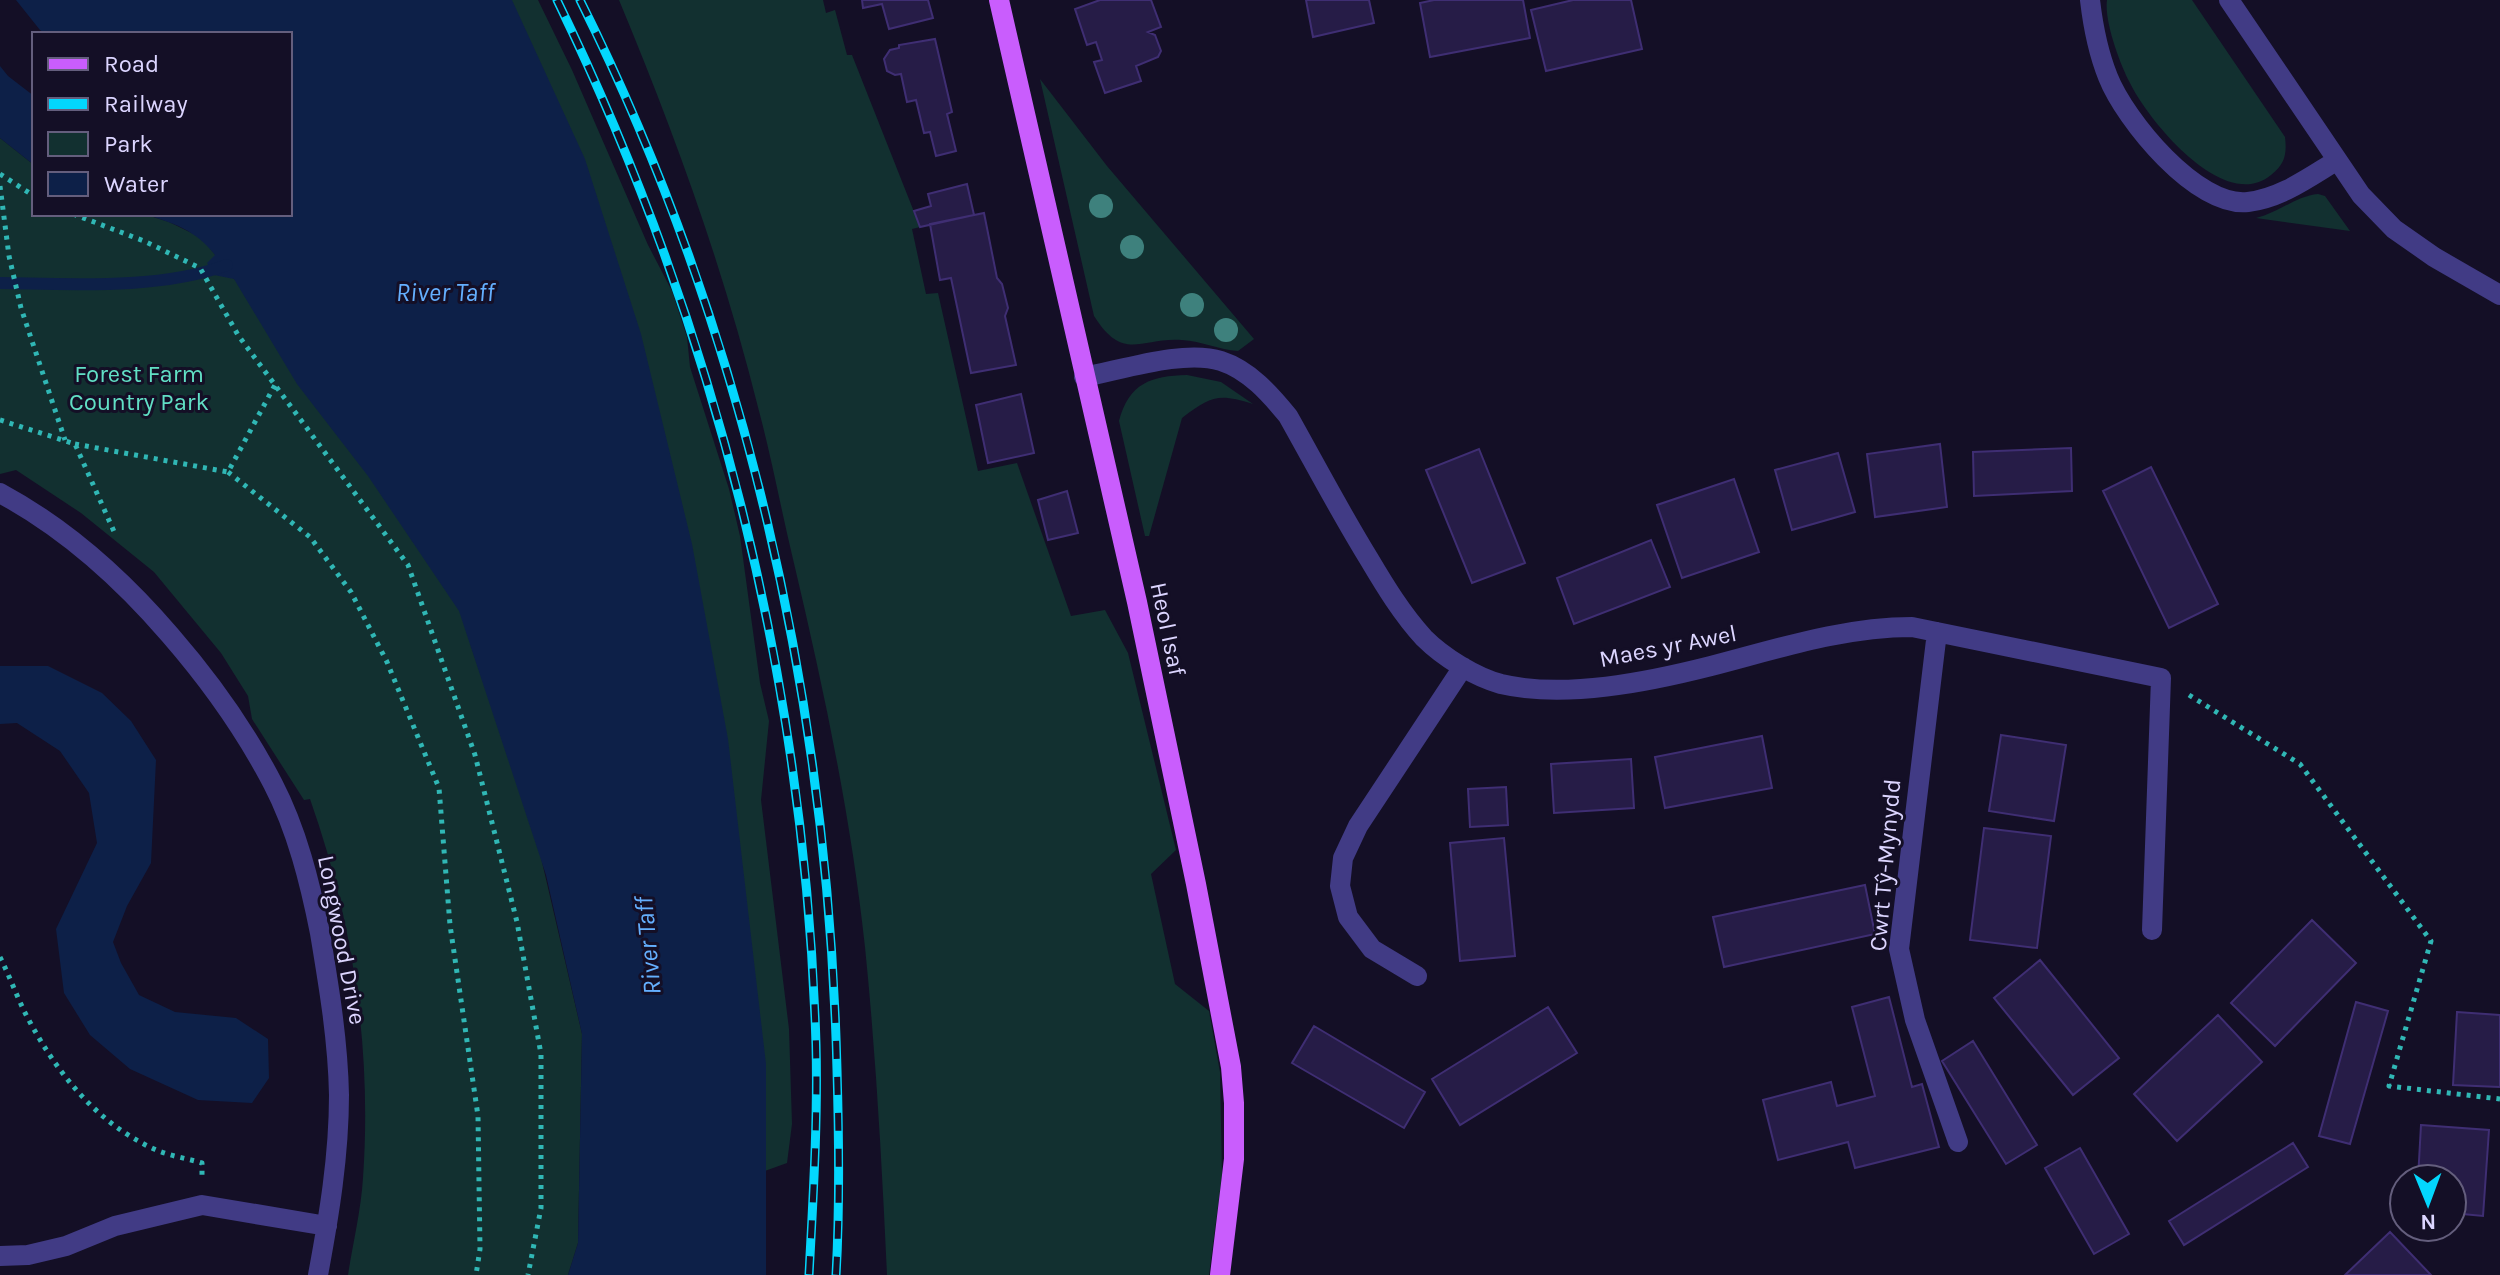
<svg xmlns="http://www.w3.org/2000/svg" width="2500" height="1275" font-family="Karla,sans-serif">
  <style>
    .green { fill: #123030 }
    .water { fill: #0d2048 }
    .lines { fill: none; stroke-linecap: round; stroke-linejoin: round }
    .stream { stroke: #0d2048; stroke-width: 12 }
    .building { fill: #261c47; stroke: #3f2e73; stroke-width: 2 }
    .path { stroke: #30b7b5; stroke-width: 5; stroke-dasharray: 4 6; stroke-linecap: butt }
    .minor { stroke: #413b85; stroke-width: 20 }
    .major { stroke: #c95dfd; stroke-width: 20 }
    .rail-casing { stroke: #03d7fd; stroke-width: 9 }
    .rail { stroke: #140f26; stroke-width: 6; stroke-dasharray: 18; stroke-linecap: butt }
    .tree { fill: #3e817d }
    .labels { text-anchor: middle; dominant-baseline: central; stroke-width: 6; stroke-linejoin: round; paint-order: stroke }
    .park-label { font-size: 24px; fill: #61dfc5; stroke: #140f26 }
    .street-label { font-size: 24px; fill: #dcd5ff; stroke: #140f26 }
    .water-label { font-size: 26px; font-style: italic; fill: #64affe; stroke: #140f26 }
  </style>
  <rect width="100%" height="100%" fill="#140f26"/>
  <path class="green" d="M 499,0 L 538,0 L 572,70 L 648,245 L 672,291 L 687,337 L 690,367 L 729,489 L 740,536 L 760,683 L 769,721 L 761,800 L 789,1029 L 792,1124 L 787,1163 L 751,1176 Z
    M 619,0 L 823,0 L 826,13 L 835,10 L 847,55 L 852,55 L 920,227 L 912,229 L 926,294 L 938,293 L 978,471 L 1017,463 L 1071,616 L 1105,610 L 1128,653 L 1176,850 L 1151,874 L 1175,984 L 1209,1011 L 1220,1072 L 1222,1175 L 1209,1275 L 887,1275 C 882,1165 876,1056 865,947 C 851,816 823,686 793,559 C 781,509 772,460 759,411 C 724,270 675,134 619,0 Z
    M 2107,0 L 2192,0 L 2285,137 C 2287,154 2285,164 2271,175 C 2224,214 2148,120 2130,83 C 2120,64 2104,21 2107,0 Z
    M 1040,79 L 1107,166 L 1254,339 L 1238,351 C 1219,350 1202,341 1182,340 C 1140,337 1124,363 1094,316 Z
    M 0,138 L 34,165 L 34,214 L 144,214 L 169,222 L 202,238 L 234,279 L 422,401 L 471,646 L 494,714 L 520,727 L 542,862 L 582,1034 L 578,1243 L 568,1275 L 348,1275 C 353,1243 361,1210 363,1178 C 372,1050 353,920 310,799 L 304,800 L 252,719 L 248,696 L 221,653 L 154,572 L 81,513 L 16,470 L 0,474 Z
    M 2318,194 L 2325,196 L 2350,231 L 2256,218 C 2278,213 2296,196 2318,194 Z
    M 1187,375 L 1221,382 L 1253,404 C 1218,393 1211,396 1182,418 L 1149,536 L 1145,536 L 1119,421 C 1129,383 1151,376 1187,375 Z"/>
  <path class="water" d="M 16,0 L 512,0 L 585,159 L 641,334 L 692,544 L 728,739 L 766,1064 L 766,1275 L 568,1275 L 578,1243 L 582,1034 L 546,875 L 459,611 L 368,476 L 297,384 L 234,279 L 214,275 L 207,263 L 215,255 C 196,230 173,223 144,214 L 290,214 L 290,34 L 46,34 L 40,30 Z
    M 0,66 L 8,76 L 34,96 L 34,165 L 0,138 Z
    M 0,666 L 48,666 L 102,693 L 131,721 L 156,760 L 151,863 L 127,906 L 113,942 L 121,963 L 139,995 L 175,1012 L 236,1018 L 268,1039 L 269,1078 L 252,1103 L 198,1100 L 130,1069 L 90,1035 L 64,993 L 56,929 L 97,843 L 89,793 L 60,751 L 17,723 L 0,724 Z"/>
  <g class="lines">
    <path class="stream" d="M 0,283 C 71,284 160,290 227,265"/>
  </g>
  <path class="building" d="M 862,0 L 928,0 L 933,18 L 889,29 L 882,4 L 863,8 Z
    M 1100,0 L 1151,0 L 1161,27 L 1148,32 L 1155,35 L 1161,51 L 1158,57 L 1136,66 L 1141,81 L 1105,93 L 1094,62 L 1102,60 L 1096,42 L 1087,45 L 1075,9 Z
    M 1306,0 L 1369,0 L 1374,23 L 1313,37 Z
    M 1434,0 L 1523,0 L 1530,38 L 1430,57 L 1420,3 Z
    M 1631,0 L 1642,49 L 1546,71 L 1531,10 L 1573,0 Z
    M 935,39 L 952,112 L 947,114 L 956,151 L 936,156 L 930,132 L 924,133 L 916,100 L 907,102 L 901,74 L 895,75 L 887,71 L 884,59 L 890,50 L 899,48 L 899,45 Z
    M 967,184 L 974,215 L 920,227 L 914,211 L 931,206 L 928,194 Z
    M 984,213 L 997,278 L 1002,284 L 1008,308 L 1005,316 L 1016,365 L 971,373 L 951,278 L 940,280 L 930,224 Z
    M 1021,394 L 1034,453 L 988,463 L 976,405 Z
    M 1940,444 L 1947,507 L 1875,517 L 1867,454 Z
    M 2071,448 L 2072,491 L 1974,496 L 1973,452 Z
    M 1479,449 L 1525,563 L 1472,583 L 1426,470 Z
    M 1838,453 L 1855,512 L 1792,530 L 1775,470 Z
    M 2151,467 L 2218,604 L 2169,628 L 2103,491 Z
    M 1734,479 L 1759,552 L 1682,578 L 1657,505 Z
    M 1067,491 L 1078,533 L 1048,540 L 1038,500 Z
    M 1651,540 L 1670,587 L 1574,624 L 1557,578 Z
    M 2001,735 L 2066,745 L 2054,821 L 1989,811 Z
    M 1762,736 L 1772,788 L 1665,808 L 1655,757 Z
    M 1631,759 L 1634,808 L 1554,813 L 1551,764 Z
    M 1506,787 L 1508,825 L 1470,827 L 1468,789 Z
    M 1984,828 L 2051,836 L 2037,948 L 1970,940 Z
    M 1504,838 L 1515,956 L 1460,961 L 1450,843 Z
    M 1865,885 L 1875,934 L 1724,967 L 1713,917 Z
    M 2312,920 L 2356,963 L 2275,1046 L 2231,1003 Z
    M 2040,960 L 2119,1058 L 2073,1095 L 1994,998 Z
    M 1889,997 L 1912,1087 L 1922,1084 L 1939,1147 L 1855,1168 L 1848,1142 L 1778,1160 L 1763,1100 L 1831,1082 L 1837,1106 L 1875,1096 L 1852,1007 Z
    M 2356,1002 L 2388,1011 L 2350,1144 L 2319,1136 Z
    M 1548,1007 L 1577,1053 L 1460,1125 L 1432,1079 Z
    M 2457,1012 L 2500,1015 L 2500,1087 L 2453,1085 Z
    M 2218,1015 L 2262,1062 L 2177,1141 L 2134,1094 Z
    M 1314,1026 L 1425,1092 L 1404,1128 L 1292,1063 Z
    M 1973,1041 L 2037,1145 L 2006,1164 L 1942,1061 Z
    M 2421,1125 L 2489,1130 L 2483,1216 L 2452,1213 L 2452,1179 L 2418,1179 Z
    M 2293,1143 L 2308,1167 L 2184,1245 L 2169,1221 Z
    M 2080,1148 L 2129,1234 L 2094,1254 L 2045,1168 Z
    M 2390,1232 L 2431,1275 L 2345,1275 Z"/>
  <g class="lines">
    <path class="path" d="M 0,174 L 34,196
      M 0,186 L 9,256 L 21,308 L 65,440
      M 73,214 L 144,241 L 200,268 L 238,335 L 408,565 L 475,755 L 517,922 L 541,1054 L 541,1208 L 528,1275
      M 0,420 L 75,444 L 116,536
      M 75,444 L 228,472 L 276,383
      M 228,472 L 310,537 L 351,592 L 387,662 L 439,788 L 450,925 L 478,1116 L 480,1249 L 476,1275
      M 2189,695 L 2300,764 L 2431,941 L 2389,1086 L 2500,1099
      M 0,957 C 11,979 19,1003 31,1024 C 60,1077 99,1124 154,1149 C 169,1156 186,1158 202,1163 L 202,1176"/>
    <path class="minor" d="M 2090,0 C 2093,26 2098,52 2108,77 C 2125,120 2197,208 2248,202 C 2281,198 2308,178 2336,161
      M 2229,0 L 2361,195 L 2394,229 L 2434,257 L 2500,295
      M 1084,377 C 1122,370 1184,349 1221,361 C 1249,370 1270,394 1288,416 C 1315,464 1340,512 1369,559 C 1385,586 1402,614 1424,638 C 1443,657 1475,677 1501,684 C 1565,699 1648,682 1711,666 C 1777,649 1843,627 1912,627 L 2161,678 L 2152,930
      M 0,493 C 67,529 121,578 170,635 C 210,681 245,730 273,784 C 297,830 310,883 320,933 C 329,987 338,1041 339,1095 C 339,1156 329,1216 318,1275
      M 1937,632 L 1899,949 L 1915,1020 L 1958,1142
      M 1417,976 L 1372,949 L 1348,917 L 1340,886 L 1343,858 L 1358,826 L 1463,667
      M 0,1256 L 28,1255 L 66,1246 L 115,1226 L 202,1205 L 327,1226"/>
    <path class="major" d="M 999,0 L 1137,602 L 1196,884 L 1231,1067 L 1234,1103 L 1234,1159 L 1220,1275"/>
    <defs>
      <path id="rail" d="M 557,0 C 715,325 805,682 816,1044 C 818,1121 813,1198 809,1275
        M 580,0 C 745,331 828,701 837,1070 C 839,1139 840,1207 836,1275"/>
    </defs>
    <use href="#rail" class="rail-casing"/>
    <use href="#rail" class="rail"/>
  </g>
  <g class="tree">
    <circle cx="1101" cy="206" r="12"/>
    <circle cx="1132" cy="247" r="12"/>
    <circle cx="1192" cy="305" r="12"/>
    <circle cx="1226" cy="330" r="12"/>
  </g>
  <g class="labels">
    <g class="park-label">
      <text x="139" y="374">Forest Farm<tspan x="139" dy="28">Country Park</tspan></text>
    </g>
    <g class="street-label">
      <text transform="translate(1168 629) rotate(78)">Heol Isaf</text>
      <text transform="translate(1668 646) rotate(-11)">Maes yr Awel</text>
      <text transform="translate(1885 865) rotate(-85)">Cwrt Tŷ-Mynydd</text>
      <text transform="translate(342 940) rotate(79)">Longwood Drive</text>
    </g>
    <g class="water-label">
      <text x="445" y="292">River Taff</text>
      <text transform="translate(648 946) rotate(-95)">River Taff</text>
    </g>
  </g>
  <rect x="32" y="32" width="260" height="184" fill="#140f26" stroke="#645e7d" stroke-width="2"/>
  <rect x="48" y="58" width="40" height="12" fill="#c95dfd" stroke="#645e7d" stroke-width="2"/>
  <text x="104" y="72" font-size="24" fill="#dcd5ff">Road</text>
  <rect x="48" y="98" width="40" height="12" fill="#03d7fd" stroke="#645e7d" stroke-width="2"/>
  <text x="104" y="112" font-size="24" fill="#dcd5ff">Railway</text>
  <rect x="48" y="132" width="40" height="24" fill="#123030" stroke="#645e7d" stroke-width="2"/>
  <text x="104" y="152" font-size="24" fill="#dcd5ff">Park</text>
  <rect x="48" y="172" width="40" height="24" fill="#0d2048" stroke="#645e7d" stroke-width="2"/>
  <text x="104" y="192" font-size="24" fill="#dcd5ff">Water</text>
  <g transform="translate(2428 1203) rotate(179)"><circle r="38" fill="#140f26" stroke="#645e7d" stroke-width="2"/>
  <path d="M0-6L14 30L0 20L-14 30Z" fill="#03d7fd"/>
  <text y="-12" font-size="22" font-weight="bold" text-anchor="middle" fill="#dcd5ff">N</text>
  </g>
</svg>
